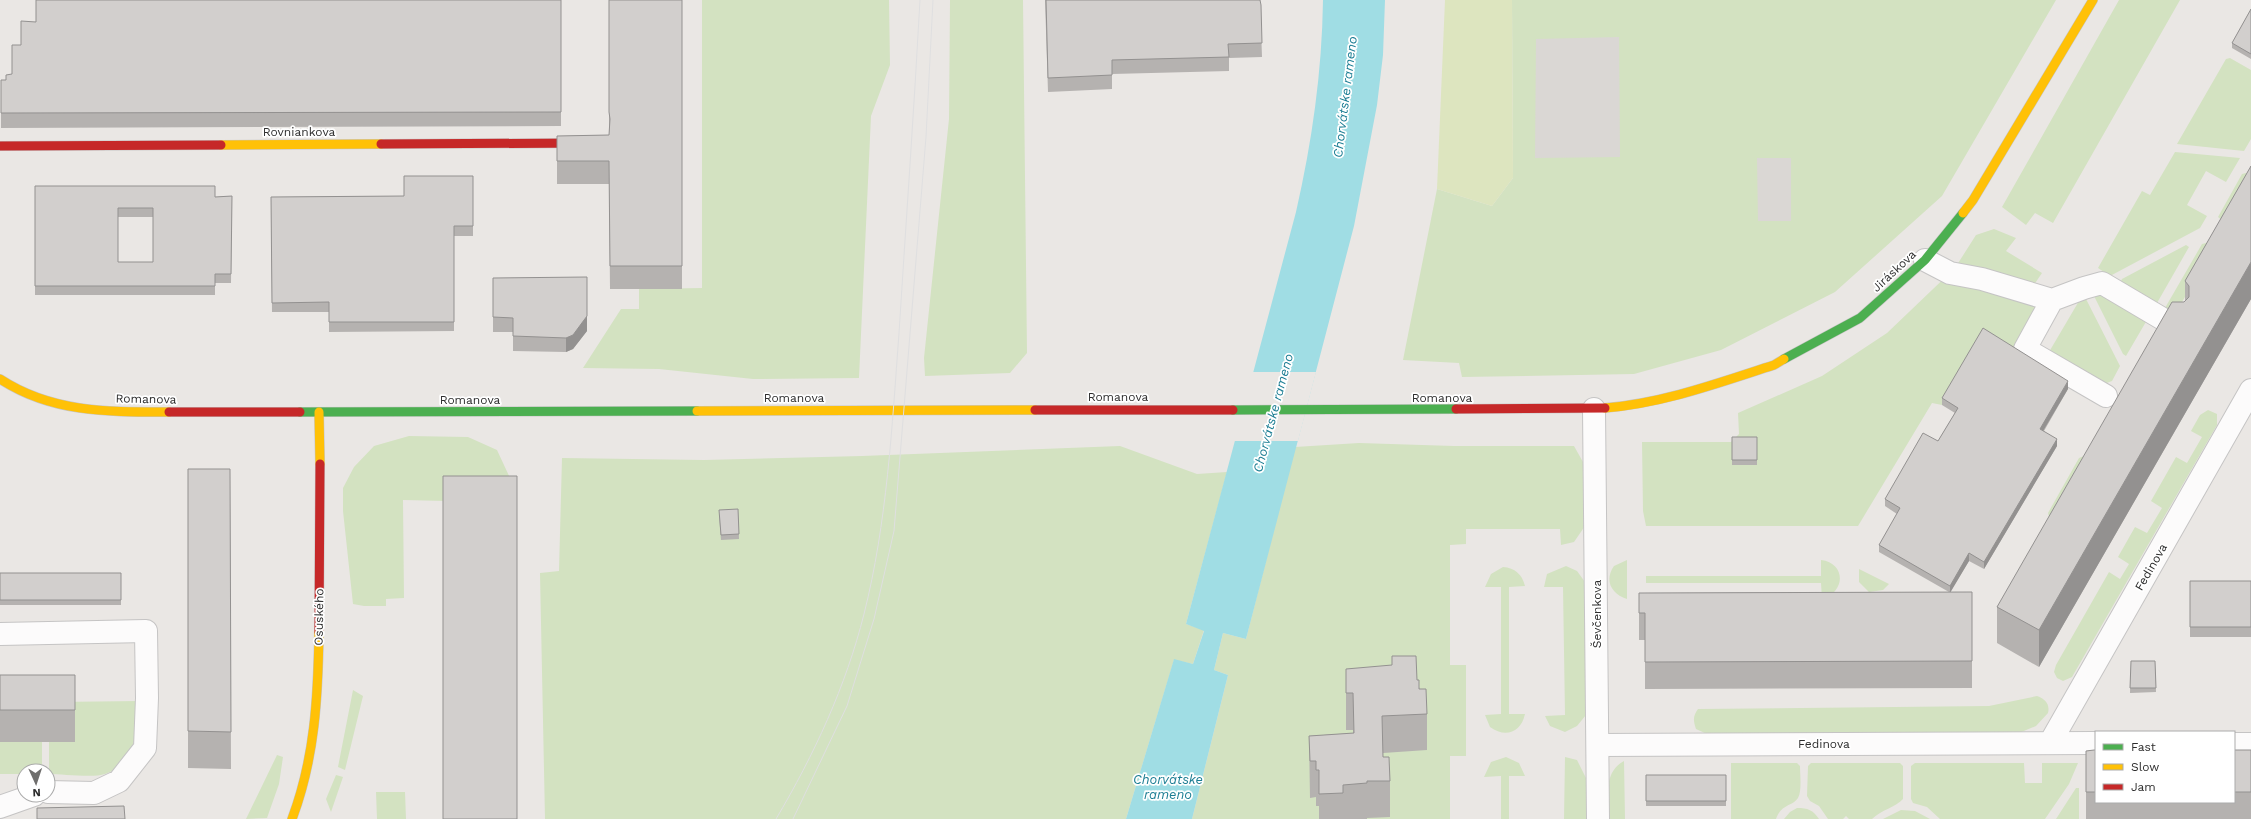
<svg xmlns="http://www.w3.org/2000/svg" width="2251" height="819" font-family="'Work Sans',sans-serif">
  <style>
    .green { fill: #d3e2c1 }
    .pitch { fill: #dde5bf }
    .plaza { fill: #dad7d4 }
    .water { fill: #a0dde4 }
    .pier { fill: #eae7e4 }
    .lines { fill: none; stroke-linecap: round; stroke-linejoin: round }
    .street-casing { stroke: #c5c4c4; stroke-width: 24 }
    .fast-casing { stroke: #c5c4c4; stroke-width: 10 }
    .slow-casing { stroke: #c5c4c4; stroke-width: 10 }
    .jam-casing { stroke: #c5c4c4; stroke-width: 10 }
    .street { stroke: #fcfbfb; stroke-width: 22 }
    .fast { stroke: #4caf50; stroke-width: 9 }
    .slow { stroke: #ffc107; stroke-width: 9 }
    .jam { stroke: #c62828; stroke-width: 9 }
    .tram { stroke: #dfdfe0; stroke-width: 1 }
    .wall { fill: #b5b2b0; fill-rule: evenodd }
    .shaded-wall { fill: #939190 }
    .building { fill: #d2cfcd; stroke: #939190; fill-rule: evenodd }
    .labels { text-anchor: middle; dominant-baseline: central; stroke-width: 3.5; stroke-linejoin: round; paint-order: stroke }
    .street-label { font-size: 12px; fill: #2d2d2d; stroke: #fff }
    .water-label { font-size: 13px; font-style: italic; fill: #1b7d93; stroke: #fff }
  </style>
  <rect width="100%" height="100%" fill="#eae7e4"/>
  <path class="green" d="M 702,0 L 889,0 L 890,65 L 871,116 L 859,378 L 753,379 L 659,369 L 583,368 L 621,309 L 639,309 L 639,289 L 702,288 Z
    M 950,0 L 1023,0 L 1027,353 L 1010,373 L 925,376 L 924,358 L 949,119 Z
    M 1512,0 L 2056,0 L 1942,196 L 1835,292 L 1721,350 L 1634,374 L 1462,377 L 1459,363 L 1403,360 L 1437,189 L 1492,206 L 1513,178 Z
    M 2119,0 L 2180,0 L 2053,223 L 2035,213 L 2026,225 L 2002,207 Z
    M 2230,58 L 2251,70 L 2251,139 L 2244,151 L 2177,144 L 2226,59 Z
    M 2175,152 L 2240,158 L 2226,182 L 2206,171 L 2187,205 L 2207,216 L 2200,228 L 2110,276 L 2098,268 L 2142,191 L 2150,195 Z
    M 2246,173 L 2251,176 L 2225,223 L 2218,217 L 2242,174 Z
    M 1994,229 L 2016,238 L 2006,251 L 2042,273 L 2025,298 L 2040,305 L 2016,356 L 1983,336 L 1942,405 L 1932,403 L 1858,526 L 1646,526 L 1643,511 L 1642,442 L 1731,442 L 1739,434 L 1738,413 L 1822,376 L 1887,333 L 1955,268 L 1976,235 Z
    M 2206,243 L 2211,246 L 2213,249 L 2175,314 L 2165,308 L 2202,244 Z
    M 2186,245 L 2189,247 L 2157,303 L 2120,283 L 2122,279 Z
    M 2096,290 L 2147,320 L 2126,356 L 2123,354 L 2093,294 Z
    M 2086,299 L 2120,366 L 2112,381 L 2104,384 L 2049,352 L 2079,301 Z
    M 2208,410 L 2217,414 L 2217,425 L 2072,677 L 2063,681 L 2057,678 L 2054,672 L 2056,665 L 2109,572 L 2120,579 L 2129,564 L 2118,557 L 2135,527 L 2147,533 L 2162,508 L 2151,501 L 2176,457 L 2187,463 L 2202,437 L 2191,431 L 2200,415 Z
    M 409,436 L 468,437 L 497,450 L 516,491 L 447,501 L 403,500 L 404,598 L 386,599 L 386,606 L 364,606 L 353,604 L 343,511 L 343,488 L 354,467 L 374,446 Z
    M 1359,443 L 1454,446 L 1574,446 L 1583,462 L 1585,526 L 1574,542 L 1561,545 L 1560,529 L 1466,529 L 1466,544 L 1450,545 L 1450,665 L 1466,665 L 1466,756 L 1450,756 L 1450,819 L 1192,819 L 1228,675 L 1214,670 L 1223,633 L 1246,639 L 1295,447 Z
    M 1120,446 L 1197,474 L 1227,472 L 1186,624 L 1204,630 L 1193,664 L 1174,660 L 1126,819 L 545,819 L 540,573 L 559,571 L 562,458 L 704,460 L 862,456 Z
    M 2084,456 L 2049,517 L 2048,513 L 2079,458 Z
    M 1627,560 L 1627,599 C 1611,594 1604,580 1614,566 Z
    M 1821,560 C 1846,563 1846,592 1822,599 L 1821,583 L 1646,583 L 1646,576 L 1821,576 Z
    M 1566,566 L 1577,571 L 1585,582 L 1586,715 L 1577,726 L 1565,732 L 1550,726 L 1545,716 L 1565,715 L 1563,587 L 1544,587 L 1547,574 Z
    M 1503,567 C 1515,568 1522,574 1525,586 L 1509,587 L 1509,714 L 1525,714 C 1521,733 1505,738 1490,727 L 1485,715 L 1501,714 L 1501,587 L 1485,587 L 1491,574 Z
    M 1859,569 L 1889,584 L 1883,590 L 1869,592 L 1859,582 Z
    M 353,690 L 363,696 L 345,770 L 338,767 Z
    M 2037,696 C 2046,699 2050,705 2048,713 L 2036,726 L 2019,733 L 1707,734 L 1696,729 C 1693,720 1693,716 1698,709 L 1989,706 Z
    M 140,701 C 138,727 136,764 105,774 C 94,778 62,774 49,774 L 49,742 L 75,742 L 75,706 L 54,702 Z
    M 0,742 L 42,742 L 42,771 L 24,771 L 24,774 L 0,774 Z
    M 277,755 L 283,757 L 279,784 L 267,818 L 246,819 Z
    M 1506,757 L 1519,763 L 1525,776 L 1509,776 L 1509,819 L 1501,819 L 1501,776 L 1484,777 L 1491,762 Z
    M 1565,757 L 1577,760 L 1586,778 L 1586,819 L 1564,819 Z
    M 1624,761 L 1625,819 L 1608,819 C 1608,799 1603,772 1624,761 Z
    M 1731,763 L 1797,763 L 1800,766 C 1800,775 1802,791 1798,798 C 1793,806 1781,804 1776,819 L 1731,819 Z
    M 1811,763 L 1900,763 L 1903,766 L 1903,799 C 1896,807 1881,810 1872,819 L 1849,819 L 1846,816 L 1843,819 L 1828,819 L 1819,806 L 1810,801 L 1807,796 L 1808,766 Z
    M 1915,763 L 2024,763 L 2025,783 L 2042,783 L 2042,763 L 2078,763 L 2069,784 L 2045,819 L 1940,819 L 1927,807 L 1913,803 L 1911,799 L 1911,766 Z
    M 336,775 L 343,777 L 331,812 L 326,799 Z
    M 2076,788 L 2079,788 L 2079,819 L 2056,819 Z
    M 376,792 L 405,792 L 406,819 L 377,819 Z
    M 1797,808 C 1808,808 1813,810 1819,819 L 1784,819 L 1790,812 Z
    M 1901,810 L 1915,811 L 1930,819 L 1883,819 Z"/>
  <path class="pitch" d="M 1445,0 L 1512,0 L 1513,178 L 1492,206 L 1437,189 Z"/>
  <path class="plaza" d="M 1619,37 L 1620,157 L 1535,158 L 1536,39 Z
    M 1757,158 L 1791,158 L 1791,221 L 1758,221 Z"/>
  <path class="water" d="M 1323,0 L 1385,0 L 1383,55 L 1377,105 L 1354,226 L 1246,639 L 1223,633 L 1214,670 L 1228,675 L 1192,819 L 1126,819 L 1174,659 L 1193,664 L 1204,631 L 1186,624 L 1296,212 C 1312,142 1322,72 1323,0 Z"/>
  <path class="pier" d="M 1251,372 L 1316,372 L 1298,441 L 1233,441 Z"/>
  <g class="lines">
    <defs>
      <path id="street" d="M 1925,260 L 1950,273 L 1982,279 L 2052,300
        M 2106,396 L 2025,349 L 2052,300 L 2084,288 L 2102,283 L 2178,328
        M 1594,409 L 1598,819
        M 0,634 L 146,631 L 147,698 L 145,748 L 119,781 L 94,793 L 48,792
        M 2050,743 L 2251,390
        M 2234,744 L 2251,744
        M 1598,745 L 2096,743
        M 0,807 L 34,795"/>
      <path id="fast" d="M 1784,359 L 1860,318 L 1925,260 L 1963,213
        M 1233,410 L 1456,409
        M 300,412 L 697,411"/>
      <path id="slow" d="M 221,145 L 381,144
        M 1963,213 L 1973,200 L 2093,0
        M 0,379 C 52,413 109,412 169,412
        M 1605,408 C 1664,403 1718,383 1774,365 L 1784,359
        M 697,411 L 1035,410
        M 319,412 L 320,464
        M 292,819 C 315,758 318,697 319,632"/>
      <path id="jam" d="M 381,144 L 587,143
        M 0,146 L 221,145
        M 1456,409 L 1605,408
        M 1035,410 L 1233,410
        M 169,412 L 300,412
        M 319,632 L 320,464"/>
    </defs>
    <use href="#street" class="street-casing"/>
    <use href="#fast" class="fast-casing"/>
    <use href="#slow" class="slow-casing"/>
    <use href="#jam" class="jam-casing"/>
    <use href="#street" class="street"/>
    <use href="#fast" class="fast"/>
    <use href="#slow" class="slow"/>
    <use href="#jam" class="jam"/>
    <path class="tram" d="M 776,819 C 814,755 846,686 864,614 C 887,523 892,427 899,333 C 906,222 914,111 920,0
      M 793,819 L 847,706 L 874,619 L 894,531 L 926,137 L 933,0"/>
  </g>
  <path class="wall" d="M 561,0 L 561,126 L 1,128 L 1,80 L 6,80 L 12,74 L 21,45 L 36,22 Z
    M 609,0 L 682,0 L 682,289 L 610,289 L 609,184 L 557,184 L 557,136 L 609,135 Z
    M 1045,0 L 1260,0 L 1262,57 L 1229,58 L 1229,71 L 1112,74 L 1112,89 L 1048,92 Z
    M 2251,9 L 2251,59 L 2232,48 L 2232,43 Z
    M 2251,166 L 2251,299 L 2039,667 L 1997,643 L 1997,607 L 2185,302 L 2185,281 Z
    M 473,176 L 473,236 L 454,236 L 454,331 L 329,332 L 329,312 L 272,312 L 271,197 L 404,196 Z
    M 35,186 L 215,197 L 232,196 L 231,283 L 215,283 L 215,295 L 35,295 ZM 118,217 L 153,217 L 153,262 L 118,262 Z
    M 493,278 L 587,331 L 573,349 L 566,352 L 513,351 L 513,332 L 493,332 Z
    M 2068,389 L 2044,431 L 2057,446 L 1984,569 L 1969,561 L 1950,592 L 1972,592 L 1972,688 L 1645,689 L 1645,640 L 1639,640 L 1639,593 L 1949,592 L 1879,552 L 1879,545 L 1897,514 L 1885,506 L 1885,499 L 1938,441 L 1955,413 L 1942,405 L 1942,398 Z
    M 1732,437 L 1757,437 L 1757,465 L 1732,465 Z
    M 188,469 L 230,469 L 231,769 L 188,768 Z
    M 738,509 L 739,539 L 721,540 L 719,515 Z
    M 0,573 L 121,573 L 121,605 L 0,605 Z
    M 2190,581 L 2251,581 L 2251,637 L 2190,637 Z
    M 2131,661 L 2155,661 L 2156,692 L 2130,693 Z
    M 1346,669 L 1417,680 L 1427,714 L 1427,750 L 1383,753 L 1383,757 L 1390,781 L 1390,817 L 1367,818 L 1367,819 L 1319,819 L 1319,806 L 1316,806 L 1316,797 L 1310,798 L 1309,736 L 1353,733 L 1353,730 L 1346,730 Z
    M 0,675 L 75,675 L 75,742 L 0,742 Z
    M 2096,750 L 2096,802 L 2234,802 L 2234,750 L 2251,750 L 2251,819 L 2086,819 L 2086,751 Z
    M 1646,775 L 1726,775 L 1726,806 L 1646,806 Z"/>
  <path class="shaded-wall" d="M 2251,262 L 2251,299 L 2039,667 L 2039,630 Z
    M 587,316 L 587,331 L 573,349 L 566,352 L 566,338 Z
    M 2068,381 L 2068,389 L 2040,436 L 2040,429 Z
    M 2057,439 L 2057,446 L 1984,569 L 1984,562 Z
    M 1969,553 L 1969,561 L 1950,593 L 1950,586 Z"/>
  <path class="building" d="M 36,0 L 561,0 L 561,112 L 1,113 L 1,80 L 6,80 L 6,75 L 12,74 L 12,45 L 21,45 L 21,21 L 36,22 Z
    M 609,0 L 682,0 L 682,266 L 610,266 L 609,161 L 557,161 L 557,136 L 609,135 L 610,119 L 609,112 Z
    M 1046,0 L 1260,0 L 1261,5 L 1262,43 L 1228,44 L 1229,57 L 1112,60 L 1112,75 L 1048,78 Z
    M 2251,9 L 2251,54 L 2232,43 Z
    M 2251,166 L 2251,262 L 2039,630 L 1997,607 L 2172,302 L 2184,302 L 2189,297 L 2189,286 L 2185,281 Z
    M 404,176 L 473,176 L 473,226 L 454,226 L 454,322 L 329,322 L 329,302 L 272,303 L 271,197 L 404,196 Z
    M 35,186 L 215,186 L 215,197 L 232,196 L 231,274 L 215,274 L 215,286 L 35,286 ZM 118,208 L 153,208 L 153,262 L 118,262 Z
    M 587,277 L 587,316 L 573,335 L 566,338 L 513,336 L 513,318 L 493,317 L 493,278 Z
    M 1983,328 L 2068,381 L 2040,429 L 2057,439 L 1984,562 L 1969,553 L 1950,586 L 1879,545 L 1900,508 L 1885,499 L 1923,433 L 1938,441 L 1958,408 L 1942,398 Z
    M 1732,437 L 1757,437 L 1757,460 L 1732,460 Z
    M 188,469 L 230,469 L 231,732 L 188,731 Z
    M 443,476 L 517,476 L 517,819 L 443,819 Z
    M 738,509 L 739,534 L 721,535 L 719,510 Z
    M 0,573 L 121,573 L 121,600 L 0,600 Z
    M 2190,581 L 2251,581 L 2251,627 L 2190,627 Z
    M 1972,592 L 1972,661 L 1645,662 L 1645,613 L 1639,613 L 1639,593 Z
    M 1392,656 L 1416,656 L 1417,680 L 1419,680 L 1419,689 L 1426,689 L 1427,714 L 1382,716 L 1383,757 L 1389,757 L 1390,781 L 1367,781 L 1367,783 L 1343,785 L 1343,793 L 1319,794 L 1319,770 L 1316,770 L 1316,761 L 1310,761 L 1309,736 L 1354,733 L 1353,693 L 1346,693 L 1346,669 L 1392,665 Z
    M 2131,661 L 2155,661 L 2156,688 L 2130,688 Z
    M 0,675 L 75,675 L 75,710 L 0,710 Z
    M 2094,750 L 2096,750 L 2096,792 L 2086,792 L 2086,751 Z
    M 2234,750 L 2251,750 L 2251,792 L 2234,792 Z
    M 1646,775 L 1726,775 L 1726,801 L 1646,801 Z
    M 124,806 L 125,819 L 37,819 L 37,808 Z"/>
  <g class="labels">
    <g class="street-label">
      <text x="299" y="132">Rovniankova</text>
      <text transform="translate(1894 271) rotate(-43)">Jiráskova</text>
      <text x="1118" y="397">Romanova</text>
      <text x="794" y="398">Romanova</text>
      <text x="1442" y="398">Romanova</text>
      <text transform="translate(146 399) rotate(1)">Romanova</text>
      <text x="470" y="400">Romanova</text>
      <text transform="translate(2151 567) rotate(-60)">Fedinova</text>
      <text transform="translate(1597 614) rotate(-90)">Ševčenkova</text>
      <text transform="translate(319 617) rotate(-89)">Osuského</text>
      <text x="1824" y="744">Fedinova</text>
    </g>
    <g class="water-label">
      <text transform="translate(1345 97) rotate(-83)">Chorvátske rameno</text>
      <text transform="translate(1273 413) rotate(-75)">Chorvátske rameno</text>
      <text x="1168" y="779">Chorvátske<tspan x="1168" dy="15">rameno</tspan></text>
    </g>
  </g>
  <rect x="2095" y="731" width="140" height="72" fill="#ffffff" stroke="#ababab"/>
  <rect x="2103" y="744" width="20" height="6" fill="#4caf50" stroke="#ababab"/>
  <text x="2131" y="751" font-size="12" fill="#2d2d2d">Fast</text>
  <rect x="2103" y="764" width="20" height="6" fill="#ffc107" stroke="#ababab"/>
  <text x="2131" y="771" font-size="12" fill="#2d2d2d">Slow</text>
  <rect x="2103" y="784" width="20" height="6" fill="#c62828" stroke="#ababab"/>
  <text x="2131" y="791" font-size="12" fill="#2d2d2d">Jam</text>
  <g transform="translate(36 783) rotate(177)"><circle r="19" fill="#ffffff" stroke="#ababab"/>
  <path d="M0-3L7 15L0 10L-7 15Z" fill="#6f6e6d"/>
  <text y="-6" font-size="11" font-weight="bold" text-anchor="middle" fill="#2d2d2d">N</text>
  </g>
</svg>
